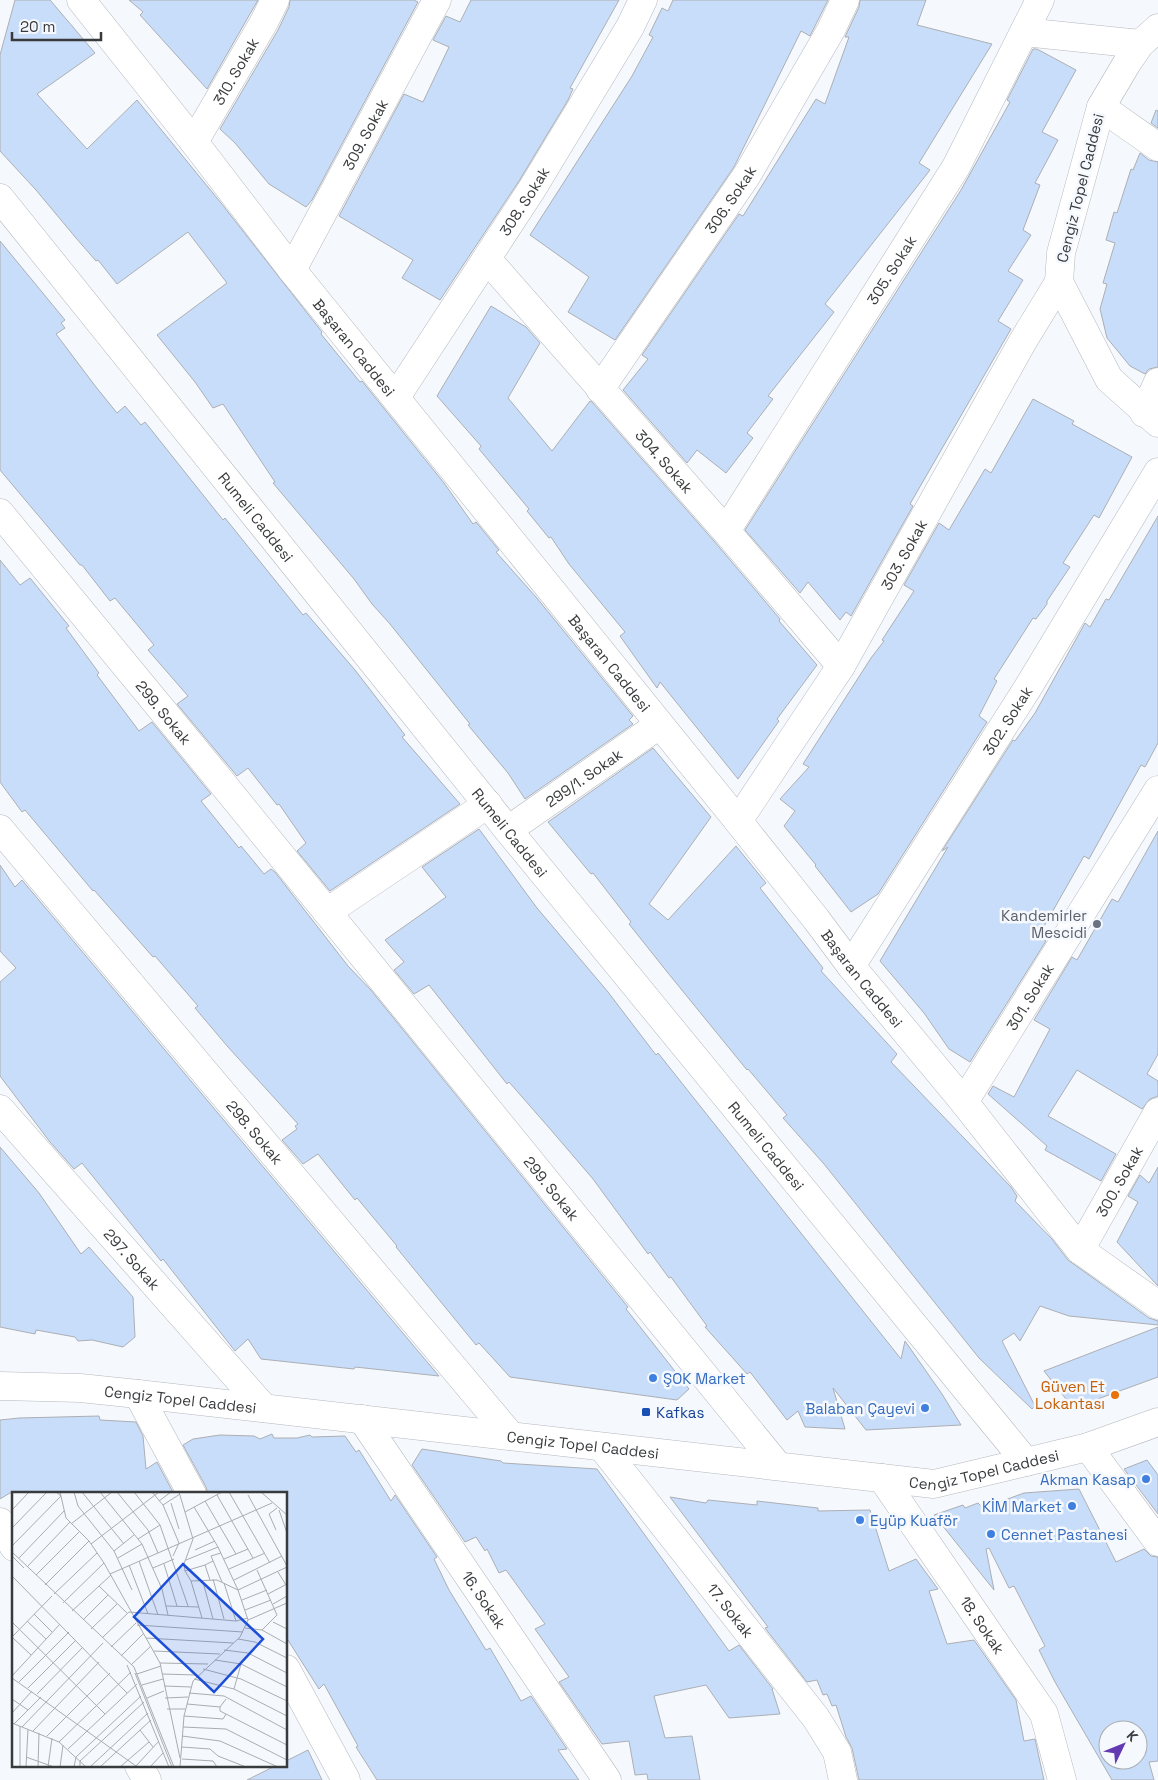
<svg xmlns="http://www.w3.org/2000/svg" width="1158" height="1780" font-family="'Space Grotesk',sans-serif">
  <style>
    .building { fill: #c8ddf9; stroke: #acafb4; fill-rule: evenodd }
    .lines { fill: none; stroke-linecap: round; stroke-linejoin: round }
    .minor-casing { stroke: #b5b8bd; stroke-width: 29 }
    .major-casing { stroke: #b5b8bd; stroke-width: 29 }
    .minor { stroke: #fff; stroke-width: 28 }
    .major { stroke: #fff; stroke-width: 28 }
    .worship-dot { fill: #6b7280; stroke: #f5f9fe; stroke-width: 2 }
    .shop-dot { fill: #3f7fe0; stroke: #f5f9fe; stroke-width: 2 }
    .food-dot { fill: #e8710a; stroke: #f5f9fe; stroke-width: 2 }
    .transit-dot { fill: #1a4fb4; stroke: #f5f9fe; stroke-width: 2 }
    .labels { text-anchor: middle; dominant-baseline: central; stroke-width: 5; stroke-linejoin: round; paint-order: stroke }
    .street-label { font-size: 15px; fill: #383a3c; stroke: #f5f9fe }
    .worship-label { font-size: 15px; fill: #5b616d; stroke: #f5f9fe; text-anchor: end }
    .shop-label { font-size: 15px; fill: #366cbe; stroke: #f5f9fe; text-anchor: start }
    .food-label { font-size: 15px; fill: #c56008; stroke: #f5f9fe; text-anchor: end }
    .transit-label { font-size: 15px; fill: #164399; stroke: #f5f9fe; text-anchor: start }
    .inset-road { fill: none; stroke: #a9adb0; stroke-width: 1 }
    .view { fill: #1d4ed8; fill-opacity: 0.15; stroke: #1d4ed8; stroke-width: 2.5 }
    .inset-edge { fill: none; stroke: #383a3c; stroke-width: 2.5 }
  </style>
  <rect width="100%" height="100%" fill="#f5f9fe"/>
  <path class="building" d="M 15,0 L 50,0 L 95,53 L 37,94 L 87,149 L 137,100 L 221,203 L 322,332 L 321,334 L 360,382 L 362,381 L 444,483 L 473,524 L 476,522 L 499,550 L 496,552 L 536,597 L 633,716 L 629,720 L 633,724 L 525,799 L 508,773 L 468,725 L 470,724 L 390,624 L 372,604 L 354,579 L 273,483 L 275,482 L 223,404 L 213,408 L 195,382 L 157,335 L 227,283 L 188,232 L 117,284 L 98,260 L 96,261 L 76,238 L 36,190 L 0,151 L 0,55 Z
    M 129,0 L 258,0 L 207,89 L 140,15 L 143,12 Z
    M 290,0 L 414,0 L 418,2 L 312,200 L 306,207 L 269,184 L 235,143 L 220,129 L 278,30 L 289,7 Z
    M 471,0 L 619,0 L 570,88 L 573,89 L 568,100 L 519,181 L 440,300 L 402,278 L 413,260 L 339,216 L 404,94 L 423,102 L 449,47 L 433,40 L 446,16 L 460,22 Z
    M 673,0 L 828,0 L 810,36 L 801,31 L 734,167 L 615,340 L 568,312 L 589,277 L 530,235 L 632,76 L 653,37 L 649,35 L 662,8 L 668,11 Z
    M 860,0 L 926,0 L 917,25 L 992,44 L 919,163 L 930,170 L 825,304 L 834,312 L 768,396 L 773,399 L 747,433 L 753,438 L 726,473 L 697,450 L 687,463 L 623,390 L 648,359 L 642,355 L 739,214 L 743,216 L 816,99 L 825,104 L 849,37 L 845,37 L 859,7 Z
    M 1033,49 L 1037,49 L 1076,70 L 1042,132 L 1058,140 L 1035,183 L 1040,185 L 1023,230 L 1031,235 L 1008,271 L 1023,280 L 998,321 L 1011,329 L 910,504 L 913,506 L 851,616 L 846,612 L 840,620 L 808,582 L 800,593 L 745,530 L 961,190 L 1010,102 L 1007,100 Z
    M 1156,110 L 1158,111 L 1158,128 L 1151,123 Z
    M 1140,153 L 1149,160 L 1158,162 L 1158,367 L 1149,369 L 1145,374 L 1130,366 L 1107,338 L 1100,309 L 1107,284 L 1103,283 L 1115,243 L 1106,240 L 1114,212 L 1117,213 L 1131,169 L 1133,170 Z
    M 0,241 L 65,320 L 61,323 L 65,328 L 56,334 L 96,387 L 117,413 L 125,406 L 141,425 L 145,422 L 223,520 L 225,518 L 303,615 L 306,613 L 355,670 L 405,735 L 402,737 L 460,804 L 330,891 L 297,851 L 306,843 L 279,804 L 277,805 L 248,768 L 237,776 L 177,704 L 188,696 L 148,650 L 154,645 L 115,598 L 110,601 L 82,565 L 80,565 L 0,470 Z
    M 491,306 L 526,327 L 540,343 L 508,398 L 552,451 L 590,401 L 592,402 L 714,541 L 780,619 L 779,621 L 817,665 L 777,719 L 779,721 L 738,779 L 660,682 L 657,688 L 620,636 L 625,632 L 569,564 L 551,537 L 549,538 L 527,511 L 529,509 L 479,449 L 481,446 L 437,396 Z
    M 1033,399 L 1074,421 L 1072,424 L 1132,457 L 1099,518 L 1094,515 L 1063,563 L 1070,567 L 1047,601 L 1047,604 L 1036,619 L 1033,618 L 994,679 L 997,681 L 979,716 L 987,722 L 878,894 L 851,912 L 815,866 L 816,865 L 784,826 L 795,811 L 780,799 L 809,767 L 803,764 L 871,658 L 884,641 L 882,640 L 914,591 L 904,585 L 939,523 L 949,530 L 985,469 L 991,473 Z
    M 1158,516 L 1158,743 L 1145,767 L 1141,765 L 1089,859 L 1084,856 L 1038,937 L 1046,941 L 970,1062 L 949,1049 L 924,1013 L 880,961 L 948,847 L 942,851 L 1013,740 L 1015,741 L 1035,713 L 1085,623 L 1090,627 L 1106,599 L 1109,600 Z
    M 0,560 L 20,585 L 30,578 L 69,626 L 66,628 L 99,673 L 97,675 L 139,731 L 152,722 L 211,794 L 201,801 L 239,848 L 241,846 L 264,874 L 271,869 L 275,872 L 348,966 L 370,989 L 628,1307 L 626,1309 L 689,1389 L 677,1400 L 510,1377 L 479,1343 L 476,1345 L 396,1247 L 397,1246 L 357,1198 L 355,1200 L 318,1154 L 303,1164 L 282,1140 L 297,1129 L 295,1126 L 298,1124 L 228,1047 L 195,1008 L 198,1006 L 155,956 L 153,957 L 94,890 L 93,891 L 25,810 L 22,812 L 0,782 Z
    M 653,748 L 711,817 L 649,904 L 668,920 L 736,846 L 766,883 L 760,888 L 823,968 L 821,971 L 897,1054 L 891,1062 L 1011,1187 L 1017,1196 L 1015,1201 L 1052,1239 L 1068,1260 L 1149,1318 L 1158,1321 L 1158,1325 L 1069,1316 L 1040,1306 L 1020,1341 L 1014,1333 L 1002,1341 L 1035,1406 L 1032,1409 L 979,1358 L 824,1164 L 783,1118 L 787,1115 L 748,1069 L 747,1070 L 668,973 L 629,924 L 631,922 L 593,873 L 591,874 L 548,822 Z
    M 479,829 L 537,908 L 608,992 L 656,1055 L 658,1053 L 901,1359 L 905,1341 L 942,1394 L 961,1425 L 866,1430 L 833,1388 L 845,1429 L 805,1427 L 798,1411 L 787,1420 L 750,1372 L 747,1374 L 705,1327 L 707,1326 L 671,1277 L 669,1278 L 650,1252 L 648,1254 L 593,1179 L 551,1130 L 509,1082 L 507,1084 L 429,985 L 414,994 L 394,970 L 404,962 L 385,940 L 446,897 L 422,867 Z
    M 1158,831 L 1158,1054 L 1147,1074 L 1158,1081 L 1158,1096 L 1150,1099 L 1142,1109 L 1077,1070 L 1048,1116 L 1116,1154 L 1101,1181 L 1045,1150 L 1047,1146 L 988,1094 L 993,1086 L 1014,1097 L 1050,1029 L 1034,1020 L 1072,957 L 1077,960 L 1112,899 L 1118,902 Z
    M 0,865 L 15,887 L 22,880 L 439,1376 L 355,1367 L 354,1369 L 261,1359 L 248,1339 L 235,1351 L 163,1259 L 161,1261 L 82,1163 L 74,1169 L 50,1142 L 0,1076 L 0,982 L 16,968 L 0,951 Z
    M 0,1147 L 39,1193 L 81,1254 L 89,1247 L 133,1297 L 135,1337 L 123,1347 L 92,1340 L 78,1341 L 75,1337 L 36,1330 L 35,1334 L 0,1327 Z
    M 1158,1167 L 1158,1286 L 1117,1242 L 1138,1202 L 1128,1196 L 1140,1175 L 1149,1183 Z
    M 1158,1327 L 1158,1377 L 1073,1408 L 1044,1371 Z
    M 99,1416 L 100,1420 L 136,1422 L 143,1436 L 146,1469 L 157,1462 L 174,1494 L 10,1493 L 0,1499 L 0,1420 L 19,1418 Z
    M 272,1434 L 274,1438 L 297,1438 L 310,1435 L 312,1437 L 345,1436 L 356,1452 L 359,1450 L 391,1501 L 395,1495 L 437,1557 L 434,1559 L 449,1590 L 486,1650 L 490,1648 L 521,1701 L 531,1696 L 567,1749 L 558,1750 L 579,1780 L 377,1780 L 356,1747 L 358,1746 L 324,1684 L 319,1689 L 286,1637 L 286,1494 L 208,1494 L 206,1487 L 183,1445 L 193,1439 L 220,1435 L 254,1436 L 260,1439 Z
    M 422,1449 L 501,1461 L 503,1463 L 597,1469 L 729,1651 L 739,1645 L 773,1689 L 772,1689 L 780,1714 L 729,1718 L 706,1685 L 654,1696 L 665,1738 L 692,1736 L 700,1780 L 648,1780 L 647,1774 L 635,1775 L 629,1741 L 602,1744 L 559,1682 L 569,1677 L 535,1629 L 545,1624 L 506,1570 L 499,1573 L 487,1549 L 485,1551 L 476,1537 L 465,1542 L 412,1465 Z
    M 1147,1460 L 1158,1475 L 1158,1514 L 1124,1469 Z
    M 1079,1489 L 1116,1562 L 1144,1549 L 1151,1556 L 1158,1557 L 1158,1761 L 1149,1762 L 1154,1780 L 1112,1780 L 1055,1682 L 1039,1650 L 1045,1646 L 1014,1586 L 1009,1588 L 989,1548 L 986,1549 L 994,1590 L 934,1515 L 963,1505 L 965,1508 L 978,1503 L 981,1506 L 993,1502 L 994,1504 L 1024,1493 ZM 1108,1730 L 1138,1730 L 1138,1760 L 1108,1760 Z
    M 670,1497 L 706,1503 L 708,1500 L 757,1505 L 757,1501 L 818,1508 L 818,1511 L 870,1510 L 889,1571 L 916,1559 L 938,1589 L 929,1591 L 947,1644 L 974,1640 L 1016,1700 L 1024,1741 L 1035,1739 L 1044,1780 L 859,1780 L 852,1748 L 846,1737 L 836,1705 L 832,1706 L 827,1694 L 823,1695 L 817,1680 L 807,1682 L 765,1628 L 768,1627 Z
    M 308,1750 L 322,1780 L 247,1780 L 275,1766 L 286,1766 L 286,1761 Z"/>
  <g class="lines">
    <defs>
      <g id="minor">
        <path id="s1" d="M 81,0 L 194,142 L 292,270 L 738,821 L 816,919 L 851,966 L 964,1102 L 1080,1250 L 1158,1305"/>
        <path d="M 1024,32 L 1140,44"/>
        <path d="M 1101,107 L 1158,147"/>
        <path id="s2" d="M 194,142 L 264,22 L 275,0"/>
        <path id="s3" d="M 0,198 L 508,830 L 1026,1462"/>
        <path id="s4" d="M 487,259 L 726,531 L 841,666"/>
        <path id="s5" d="M 292,270 L 437,0"/>
        <path id="s6" d="M 600,389 L 747,175 L 831,30 L 845,0"/>
        <path id="s7" d="M 396,397 L 532,189 L 630,27 L 643,0"/>
        <path d="M 1144,413 L 1158,382"/>
        <path id="s8" d="M 0,513 L 214,773 L 778,1466"/>
        <path id="s9" d="M 726,531 L 956,167 L 1040,0"/>
        <path id="s10" d="M 738,821 L 841,666 L 1023,341 L 1059,282"/>
        <path id="s11" d="M 0,829 L 511,1436"/>
        <path id="s12" d="M 508,830 L 659,725"/>
        <path d="M 327,912 L 488,804"/>
        <path id="s13" d="M 851,966 L 1027,689 L 1158,472"/>
        <path id="s14" d="M 964,1102 L 1158,790"/>
        <path id="s15" d="M 0,1109 L 264,1408"/>
        <path id="s16" d="M 1080,1250 L 1158,1112"/>
        <path d="M 138,1394 L 192,1494"/>
        <path id="s17" d="M 362,1419 L 607,1780"/>
        <path id="s18" d="M 602,1447 L 816,1718 L 837,1752 L 843,1780"/>
        <path d="M 1088,1447 L 1158,1542"/>
        <path id="s19" d="M 882,1478 L 1044,1714 L 1062,1780"/>
        <path d="M 0,1522 L 14,1547"/>
        <path d="M 286,1669 L 346,1780"/>
        <path d="M 139,1766 L 147,1780"/>
      </g>
      <g id="major">
        <path d="M 1158,28 L 1140,44 L 1127,63 L 1101,107 L 1061,253 L 1059,282 L 1109,379 L 1158,423"/>
        <path id="s20" d="M 0,1386 L 80,1388 L 138,1394 L 934,1484 L 1088,1447 L 1158,1422"/>
      </g>
    </defs>
    <use href="#minor" class="minor-casing"/>
    <use href="#major" class="major-casing"/>
    <use href="#minor" class="minor"/>
    <use href="#major" class="major"/>
  </g>
  <circle class="worship-dot" cx="1097" cy="924" r="5"/>
  <g class="shop-dot">
    <circle cx="653" cy="1378" r="5"/>
    <circle cx="925" cy="1408" r="5"/>
    <circle cx="1146" cy="1479" r="5"/>
    <circle cx="1072" cy="1506" r="5"/>
    <circle cx="860" cy="1520" r="5"/>
    <circle cx="991" cy="1534" r="5"/>
  </g>
  <circle class="food-dot" cx="1115" cy="1395" r="5"/>
  <rect class="transit-dot" x="641" y="1407" width="10" height="10" rx="2.5"/>
  <g class="labels">
    <g class="street-label">
      <text stroke="none"><textPath href="#s2" startOffset="82">310. Sokak</textPath></text>
      <text stroke="none"><textPath href="#s5" startOffset="154">309. Sokak</textPath></text>
      <text transform="translate(1080 188) rotate(-76)">Cengiz Topel Caddesi</text>
      <text stroke="none"><textPath href="#s6" startOffset="230">306. Sokak</textPath></text>
      <text stroke="none"><textPath href="#s7" startOffset="234">308. Sokak</textPath></text>
      <text stroke="none"><textPath href="#s9" startOffset="309">305. Sokak</textPath></text>
      <text stroke="none"><textPath href="#s1" startOffset="442">Başaran Caddesi</textPath></text>
      <text stroke="none"><textPath href="#s4" startOffset="269">304. Sokak</textPath></text>
      <text stroke="none"><textPath href="#s3" startOffset="409">Rumeli Caddesi</textPath></text>
      <text stroke="none"><textPath href="#s10" startOffset="314">303. Sokak</textPath></text>
      <text stroke="none"><textPath href="#s1" startOffset="848">Başaran Caddesi</textPath></text>
      <text stroke="none"><textPath href="#s8" startOffset="258">299. Sokak</textPath></text>
      <text stroke="none"><textPath href="#s13" startOffset="291">302. Sokak</textPath></text>
      <text stroke="none"><textPath href="#s12" startOffset="92">299/1. Sokak</textPath></text>
      <text stroke="none"><textPath href="#s3" startOffset="814">Rumeli Caddesi</textPath></text>
      <text stroke="none"><textPath href="#s1" startOffset="1252">Başaran Caddesi</textPath></text>
      <text stroke="none"><textPath href="#s14" startOffset="124">301. Sokak</textPath></text>
      <text stroke="none"><textPath href="#s11" startOffset="396">298. Sokak</textPath></text>
      <text stroke="none"><textPath href="#s3" startOffset="1219">Rumeli Caddesi</textPath></text>
      <text stroke="none"><textPath href="#s16" startOffset="79">300. Sokak</textPath></text>
      <text stroke="none"><textPath href="#s8" startOffset="872">299. Sokak</textPath></text>
      <text stroke="none"><textPath href="#s15" startOffset="200">297. Sokak</textPath></text>
      <text stroke="none"><textPath href="#s20" startOffset="181">Cengiz Topel Caddesi</textPath></text>
      <text stroke="none"><textPath href="#s20" startOffset="586">Cengiz Topel Caddesi</textPath></text>
      <text stroke="none"><textPath href="#s20" startOffset="991">Cengiz Topel Caddesi</textPath></text>
      <text stroke="none"><textPath href="#s17" startOffset="218">16. Sokak</textPath></text>
      <text stroke="none"><textPath href="#s18" startOffset="208">17. Sokak</textPath></text>
      <text stroke="none"><textPath href="#s19" startOffset="178">18. Sokak</textPath></text>
    </g>
    <g class="worship-label">
      <text x="1087" y="915">Kandemirler<tspan x="1087" dy="17">Mescidi</tspan></text>
    </g>
    <g class="shop-label">
      <text x="663" y="1378">ŞOK Market</text>
      <text x="915" y="1408" text-anchor="end">Balaban Çayevi</text>
      <text x="1136" y="1479" text-anchor="end">Akman Kasap</text>
      <text x="1062" y="1506" text-anchor="end">KİM Market</text>
      <text x="870" y="1520">Eyüp Kuaför</text>
      <text x="1001" y="1534">Cennet Pastanesi</text>
    </g>
    <g class="food-label">
      <text x="1105" y="1386">Güven Et<tspan x="1105" dy="17">Lokantası</tspan></text>
    </g>
    <g class="transit-label">
      <text x="656" y="1412">Kafkas</text>
    </g>
  </g>
  <g transform="translate(12 1492)">
    <rect width="275" height="275" fill="#f5f9fe"/>
    <path class="inset-road" d="M 48,0 L 54,26 L 77,49 L 92,71 L 148,171 L 168,266M 62,0 L 66,14 L 102,59 L 120,98M 70,0 L 112,52M 88,0 L 130,52 L 150,97 L 156,123M 105,0 L 136,38 L 146,61M 122,0 L 148,33 L 176,114M 140,0 L 151,13 L 167,51 L 161,64M 167,0 L 181,47 L 172,72 L 173,79 L 179,89 L 205,88 L 226,98 L 236,128 L 228,145 L 181,189 L 172,224 L 168,275M 217,0 L 258,71M 249,0 L 275,23M 205,3 L 241,66M 236,3 L 275,74M 147,9 L 159,0M 193,9 L 224,62M 159,11 L 167,37M 151,13 L 168,2M 182,15 L 206,55 L 226,98 L 275,75M 0,18 L 17,0M 267,18 L 275,41M 173,20 L 210,0M 59,32 L 100,0M 0,36 L 35,0M 264,38 L 257,22 L 265,16M 126,47 L 148,33M 79,52 L 147,0M 0,54 L 49,4 L 44,0M 183,58 L 203,49M 102,59 L 122,43M 0,60 L 122,175 L 162,275M 209,61 L 199,64 L 210,90M 0,64 L 12,76M 7,66 L 52,19M 106,66 L 130,52M 212,67 L 236,57M 174,68 L 206,55M 127,69 L 146,123M 152,72 L 165,114M 117,73 L 136,122M 15,75 L 58,30M 141,76 L 162,67M 217,77 L 253,61M 245,78 L 265,123M 173,79 L 193,73M 266,80 L 274,93M 98,82 L 260,11M 24,83 L 68,39M 0,84 L 115,201M 201,87 L 212,127M 198,88 L 193,73 L 201,69M 222,88 L 270,64M 179,89 L 190,126M 191,90 L 201,127M 212,91 L 224,129M 33,93 L 77,49M 87,94 L 115,121M 42,102 L 85,61M 256,102 L 275,92M 230,108 L 255,98M 51,111 L 92,71M 261,112 L 275,104M 154,114 L 187,115M 233,118 L 259,108M 60,119 L 99,83M 117,120 L 224,129 L 236,126M 22,122 L 40,140M 71,128 L 96,103M 236,128 L 275,111M 15,129 L 34,147M 0,130 L 93,222M 261,130 L 275,137M 125,133 L 231,140M 233,136 L 250,138 L 275,152M 79,137 L 105,112M 250,138 L 265,123M 0,145 L 40,104M 0,145 L 19,163M 90,146 L 117,120M 134,146 L 221,151M 226,147 L 243,150 L 275,166M 99,155 L 124,131M 212,158 L 236,161 L 275,181M 142,159 L 208,162M 109,164 L 131,142M 203,168 L 229,172 L 275,195M 148,171 L 196,172M 115,173 L 157,275M 119,173 L 139,154M 191,177 L 229,187 L 275,209M 123,181 L 160,275M 125,182 L 149,174M 150,182 L 184,183M 0,184 L 48,132M 0,186 L 124,274M 182,187 L 222,197 L 275,224M 7,190 L 57,140M 130,193 L 151,187M 152,194 L 179,195M 16,196 L 64,148M 222,197 L 229,172M 177,201 L 212,204 L 275,238M 25,202 L 71,155M 135,206 L 152,199M 153,206 L 176,205M 0,207 L 16,218M 175,212 L 208,215 L 214,207M 208,215 L 208,219 L 275,253M 155,217 L 173,217M 0,221 L 20,199M 172,224 L 211,227 L 214,222M 0,231 L 47,250 L 74,275M 2,232 L 29,205M 10,235 L 91,151M 171,235 L 214,237 L 275,268M 128,238 L 141,255M 21,239 L 87,170M 35,244 L 98,181M 170,244 L 208,249 L 266,275M 47,250 L 119,180M 170,255 L 198,257 L 206,264 L 234,275M 56,257 L 125,192M 14,265 L 42,275M 170,267 L 201,269 L 205,275M 8,275 L 8,234M 14,275 L 16,237M 26,275 L 27,241M 36,275 L 40,246M 48,275 L 51,253M 62,275 L 64,265 L 129,204M 68,275 L 68,269 L 132,210M 78,275 L 136,221M 88,275 L 139,228M 108,275 L 137,250M 123,275 L 147,249M 138,275 L 151,261"/>
    <path class="view" d="M 171,72 L 251,147 L 202,200 L 122,125 Z"/>
    <rect width="275" height="275" class="inset-edge"/>
  </g>
  <g transform="translate(1123 1745) rotate(47)"><circle r="24" fill="#f5f9fe" stroke="#a9adb0"/>
  <path d="M0-4L9 19L0 12L-9 19Z" fill="#633ab2"/>
  <text y="-8" font-size="14" font-weight="bold" text-anchor="middle" fill="#383a3c">K</text>
  </g>
  <path d="M12 32v8h89v-8" fill="none" stroke="#383a3c" stroke-width="2.5"/>
  <text x="20" y="32" font-size="15" fill="#383a3c" stroke="#f5f9fe" stroke-width="4" paint-order="stroke">20 m</text>
</svg>
